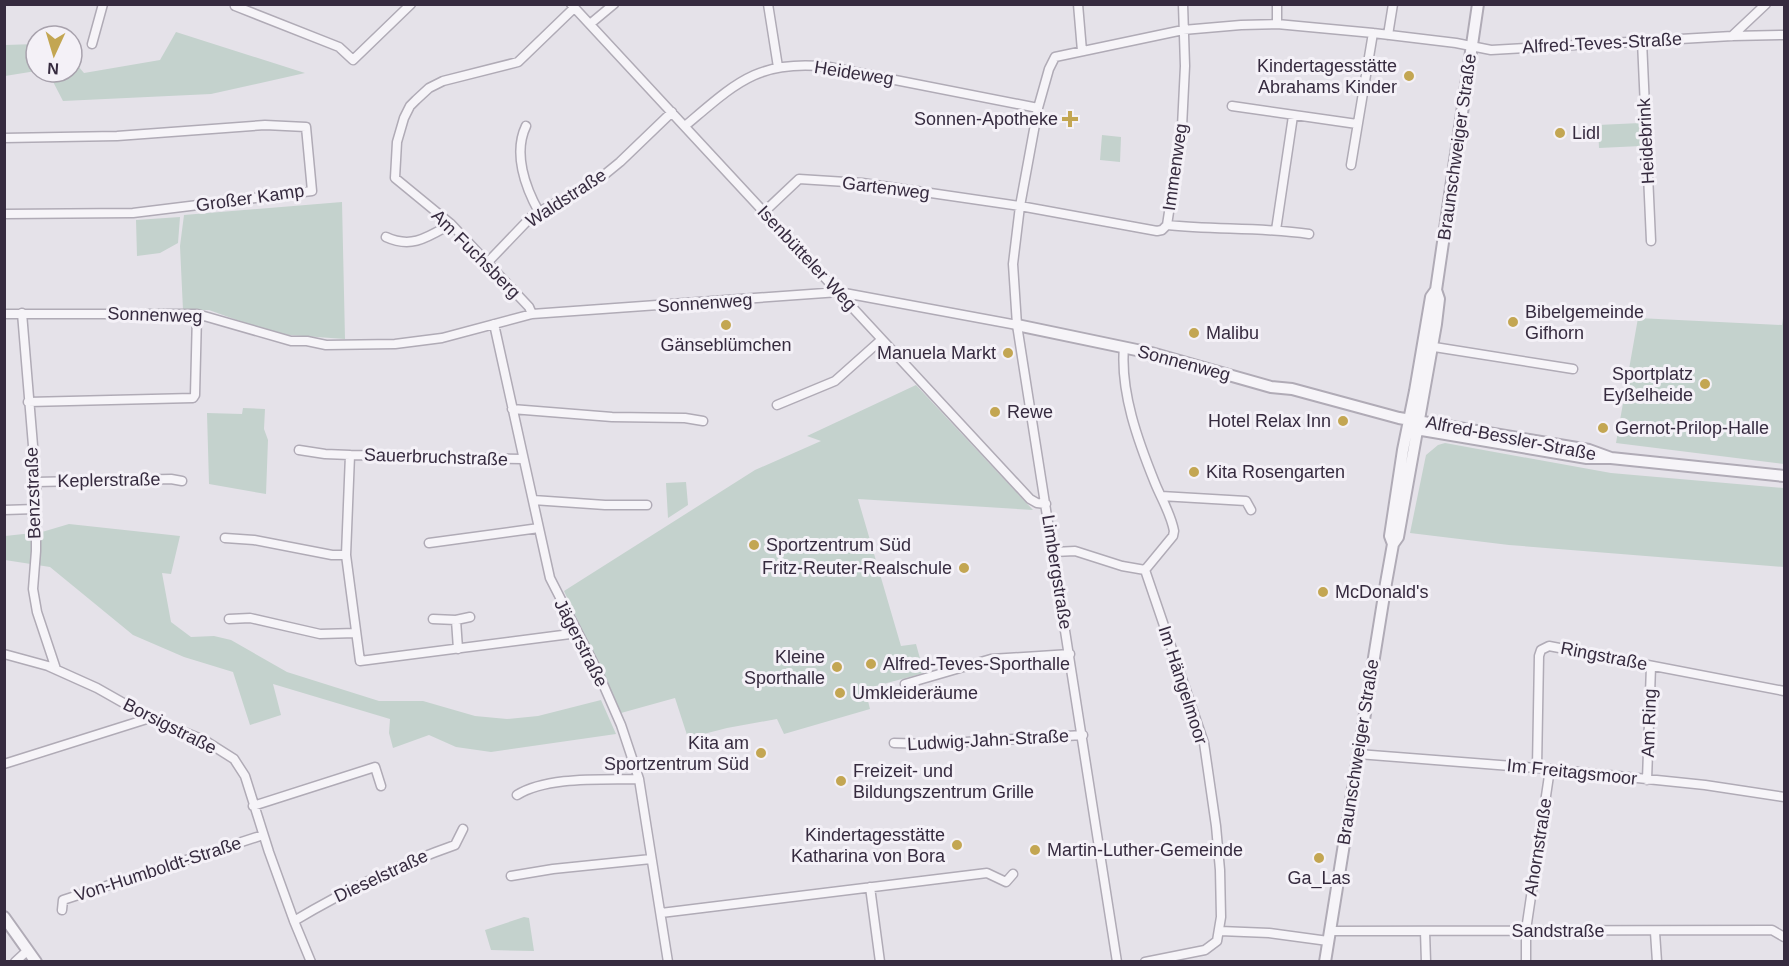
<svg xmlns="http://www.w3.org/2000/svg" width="1789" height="966" font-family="Arial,sans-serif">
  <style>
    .green { fill: #c4d2cd }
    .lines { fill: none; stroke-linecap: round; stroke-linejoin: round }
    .minor-casing { stroke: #b0abb6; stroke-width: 11 }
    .tertiary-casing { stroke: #b0abb6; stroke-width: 14 }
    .minor { stroke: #f6f4f8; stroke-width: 8 }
    .tertiary { stroke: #f6f4f8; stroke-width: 10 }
    .poi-dot { fill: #c3a652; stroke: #f4f1f7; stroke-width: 2 }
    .labels { text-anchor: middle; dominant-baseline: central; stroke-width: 6; stroke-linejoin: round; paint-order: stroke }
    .street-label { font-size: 18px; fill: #362b3f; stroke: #f4f1f7 }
    .poi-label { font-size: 18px; fill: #362b3f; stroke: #f4f1f7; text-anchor: start }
  </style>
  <rect width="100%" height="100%" fill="#e5e2e9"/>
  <path class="green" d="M 176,32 L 305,73 L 211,94 L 63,101 L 48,72 L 72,72 L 72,59 L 84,73 L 160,60 Z
    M 36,44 L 36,71 L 5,76 L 5,45 Z
    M 1640,123 L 1641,146 L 1599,148 L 1598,125 Z
    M 1102,135 L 1121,137 L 1120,162 L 1100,160 Z
    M 342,202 L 345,339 L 275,334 L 209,310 L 183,310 L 180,246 L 184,215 Z
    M 180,217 L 178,243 L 160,253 L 137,256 L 136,220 Z
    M 1784,311 L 1784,464 L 1616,443 L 1638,318 L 1782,325 Z
    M 916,385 L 1033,510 L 858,499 L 901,646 L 916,644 L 924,673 L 865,689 L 870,709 L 784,734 L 777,719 L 727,728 L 688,738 L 675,698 L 621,713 L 564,591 L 755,470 L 821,441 L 807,436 Z
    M 243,408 L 265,409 L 264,429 L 268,440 L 266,494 L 209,484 L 207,413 L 242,414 Z
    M 1445,443 L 1611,473 L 1784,488 L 1784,567 L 1509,545 L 1410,533 L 1426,455 L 1438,445 Z
    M 686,482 L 688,505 L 668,518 L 666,483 Z
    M 69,524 L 180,536 L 171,574 L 162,573 L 171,622 L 191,637 L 214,636 L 231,640 L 287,672 L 379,701 L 423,701 L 475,716 L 507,719 L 538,716 L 601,700 L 616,734 L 491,752 L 456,747 L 429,735 L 393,748 L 389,733 L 390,719 L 273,684 L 281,715 L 250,725 L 233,672 L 184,657 L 133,635 L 50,567 L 5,560 L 5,536 L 42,532 Z
    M 524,917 L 529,918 L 534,951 L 491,950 L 485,930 Z"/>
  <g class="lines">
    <defs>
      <path id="minor" d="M 236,4 L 235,6 L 339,47 L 353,60 L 411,4
        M 571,4 L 1030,499 L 1037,503 L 1046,504
        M 768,4 L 778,67
        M 1078,4 L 1082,51
        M 590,24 L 614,4
        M 1277,24 L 1277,4
        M 1388,35 L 1393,4
        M 1732,36 L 1766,4
        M 1642,41 L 1651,241
        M 92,44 L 103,4
        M 1232,106 L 1357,124
        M 526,126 C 513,153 525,187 539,212
        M 685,126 C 736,83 758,59 829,67 L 1038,108
        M 4,138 L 117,136 L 265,125 L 306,127 L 312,191 L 133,213 L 4,214
        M 1351,165 L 1373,33
        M 764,212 L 799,179 L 862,183 L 1020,206 L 1157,231 L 1162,230 L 1167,225 L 1182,127 L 1185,66 L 1183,4
        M 1167,225 C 1214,230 1262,227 1309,234
        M 1276,230 L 1293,116
        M 386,237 C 412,249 428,237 451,224
        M 488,262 L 533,215 L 598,180 L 620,162 L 672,112
        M 22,313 L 36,482 L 36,551 L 33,589 L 37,612 L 56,669
        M 4,314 L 197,314 L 291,341 L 307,341 L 326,345 L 395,344 L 442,338 L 532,314 L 839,292 L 1017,325
        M 532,314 L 529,307 L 451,224 L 395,178 L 397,142 L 404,118 L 410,106 L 416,100 L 429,88 L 443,81 L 518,62 L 574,8
        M 494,324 L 550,578 L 596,668 L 621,725 L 639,779 L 668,962
        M 1428,346 L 1573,369
        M 1124,347 C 1120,392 1138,441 1155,483 C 1161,498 1171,514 1174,531 L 1173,536 L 1145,570
        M 28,402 L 193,398 L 195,395 L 197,314
        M 777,405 L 835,381 L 881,340
        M 512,409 L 612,417 L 685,418 L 703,421
        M 299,450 L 325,454 L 350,455
        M 522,459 L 350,455 L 346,555 L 360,661 L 578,633
        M 36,482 L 171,479 L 182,481
        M 1161,496 L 1246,501 L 1251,510
        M 533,500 L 605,505 L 647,505
        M 4,510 L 36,509
        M 225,538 L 254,540 L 332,555 L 346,555
        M 429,543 L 539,528
        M 1054,552 L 1075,551 L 1122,566 L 1145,570 L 1204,743 L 1216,826 L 1220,870 L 1221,917 L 1217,941 L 1205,950 L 1145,962
        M 229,619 L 250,618 L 320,634 L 356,633
        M 433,619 L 456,620 L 458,649
        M 456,620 L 470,617
        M 4,654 L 48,666 L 97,688 L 150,718 L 204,740 L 234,759 L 245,776 L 269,852 L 294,921 L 311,962
        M 905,684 L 991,659 L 1070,654
        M 894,743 L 932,744 L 1083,735
        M 1358,754 L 1550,769 L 1705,785 L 1784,797
        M 4,764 L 150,718
        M 1537,768 L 1539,656 L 1541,650 L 1549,646 L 1784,691
        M 1647,780 L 1651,666
        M 517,795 C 548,776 602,780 639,779
        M 253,806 L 375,767 L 381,786
        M 511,876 L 553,869 L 651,859
        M 870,887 L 880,962
        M 62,910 L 63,900 L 263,835
        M 661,913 L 987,873 L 1006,882 L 1013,874
        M 294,921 C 346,890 398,865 455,845 L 463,829
        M 1220,931 L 1269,933 L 1328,941
        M 1330,931 L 1772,930 L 1784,937
        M 1425,931 L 1426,962
        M 1655,932 L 1657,962
        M 15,962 L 28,950
        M 1117,962 L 1017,325 L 1013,264 L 1020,206 L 1038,108 L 1049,69 L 1055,57 L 1183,30 L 1241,25 L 1277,24 L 1373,33 L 1456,43 L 1491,50 L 1732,36 L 1784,35
        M 1526,962 L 1526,930 L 1550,769"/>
      <path id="tertiary" d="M 1017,325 L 1151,353 L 1271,387 L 1292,389 L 1399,418 L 1589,450 L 1611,458
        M 1410,428 L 1587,458 L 1611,458 L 1784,476
        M 1393,544 L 1390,536 L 1403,450 L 1415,391 L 1431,297 L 1436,290 L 1478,4
        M 4,917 L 36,962
        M 1325,962 L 1386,583 L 1393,544 L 1398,537 L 1436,324 L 1439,299 L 1436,290"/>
    </defs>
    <use href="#minor" class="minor-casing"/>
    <use href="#tertiary" class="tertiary-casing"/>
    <use href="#minor" class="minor"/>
    <use href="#tertiary" class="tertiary"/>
  </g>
  <g class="poi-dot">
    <circle cx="1409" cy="76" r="6"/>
    <path d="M1067 110h6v6h6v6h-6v6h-6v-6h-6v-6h6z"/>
    <circle cx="1560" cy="133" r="6"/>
    <circle cx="1513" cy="322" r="6"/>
    <circle cx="726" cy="325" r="6"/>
    <circle cx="1194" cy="333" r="6"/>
    <circle cx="1008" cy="353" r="6"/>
    <circle cx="1705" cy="384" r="6"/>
    <circle cx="995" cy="412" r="6"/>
    <circle cx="1343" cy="421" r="6"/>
    <circle cx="1603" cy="428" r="6"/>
    <circle cx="1194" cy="472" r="6"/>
    <circle cx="754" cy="545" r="6"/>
    <circle cx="964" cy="568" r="6"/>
    <circle cx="1323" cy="592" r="6"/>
    <circle cx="871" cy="664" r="6"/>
    <circle cx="837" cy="667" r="6"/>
    <circle cx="840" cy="693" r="6"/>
    <circle cx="761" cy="753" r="6"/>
    <circle cx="841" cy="781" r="6"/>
    <circle cx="957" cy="845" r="6"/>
    <circle cx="1035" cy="850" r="6"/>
    <circle cx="1319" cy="858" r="6"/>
  </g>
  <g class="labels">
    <g class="street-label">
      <text transform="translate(1602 43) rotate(-3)">Alfred-Teves-Straße</text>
      <text transform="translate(854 73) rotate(9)">Heideweg</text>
      <text transform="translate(1646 141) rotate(-93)">Heidebrink</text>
      <text transform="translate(1457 147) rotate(-82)">Braunschweiger Straße</text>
      <text transform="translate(1175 167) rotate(-82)">Immenweg</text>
      <text transform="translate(886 188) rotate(7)">Gartenweg</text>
      <text transform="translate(250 198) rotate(-8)">Großer Kamp</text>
      <text transform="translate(566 198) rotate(-33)">Waldstraße</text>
      <text transform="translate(476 254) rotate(45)">Am Fuchsberg</text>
      <text transform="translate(807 258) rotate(47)">Isenbütteler Weg</text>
      <text transform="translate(705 303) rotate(-4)">Sonnenweg</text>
      <text transform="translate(155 315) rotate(2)">Sonnenweg</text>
      <text transform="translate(1184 363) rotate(15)">Sonnenweg</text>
      <text transform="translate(1511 438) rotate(11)">Alfred-Bessler-Straße</text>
      <text transform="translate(436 457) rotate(2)">Sauerbruchstraße</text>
      <text transform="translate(109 480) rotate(-1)">Keplerstraße</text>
      <text transform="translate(33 493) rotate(-92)">Benzstraße</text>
      <text transform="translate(1057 572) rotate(81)">Limbergstraße</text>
      <text transform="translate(581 643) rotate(63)">Jägerstraße</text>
      <text transform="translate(1604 656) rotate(11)">Ringstraße</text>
      <text transform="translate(1183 685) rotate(72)">Im Hängelmoor</text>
      <text transform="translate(1649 723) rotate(-88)">Am Ring</text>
      <text transform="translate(170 726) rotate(27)">Borsigstraße</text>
      <text transform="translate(988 740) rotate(-3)">Ludwig-Jahn-Straße</text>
      <text transform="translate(1358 752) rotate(-81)">Braunschweiger Straße</text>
      <text transform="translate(1572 772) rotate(6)">Im Freitagsmoor</text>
      <text transform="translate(1538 847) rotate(-81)">Ahornstraße</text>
      <text transform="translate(158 869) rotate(-18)">Von-Humboldt-Straße</text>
      <text transform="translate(381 876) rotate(-25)">Dieselstraße</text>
      <text x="1558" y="931">Sandstraße</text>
    </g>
    <g class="poi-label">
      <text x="1397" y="66" text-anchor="end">Kindertagesstätte<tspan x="1397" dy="21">Abrahams Kinder</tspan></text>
      <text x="1058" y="119" text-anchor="end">Sonnen-Apotheke</text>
      <text x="1572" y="133">Lidl</text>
      <text x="1525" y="312">Bibelgemeinde<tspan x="1525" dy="21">Gifhorn</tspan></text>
      <text x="1206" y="333">Malibu</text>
      <text x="726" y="345" text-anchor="middle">Gänseblümchen</text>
      <text x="996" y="353" text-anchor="end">Manuela Markt</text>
      <text x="1693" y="374" text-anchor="end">Sportplatz<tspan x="1693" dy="21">Eyßelheide</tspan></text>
      <text x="1007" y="412">Rewe</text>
      <text x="1331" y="421" text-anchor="end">Hotel Relax Inn</text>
      <text x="1615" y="428">Gernot-Prilop-Halle</text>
      <text x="1206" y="472">Kita Rosengarten</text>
      <text x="766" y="545">Sportzentrum Süd</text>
      <text x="952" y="568" text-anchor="end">Fritz-Reuter-Realschule</text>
      <text x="1335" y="592">McDonald's</text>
      <text x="825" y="657" text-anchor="end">Kleine<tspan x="825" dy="21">Sporthalle</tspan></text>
      <text x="883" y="664">Alfred-Teves-Sporthalle</text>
      <text x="852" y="693">Umkleideräume</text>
      <text x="749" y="743" text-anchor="end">Kita am<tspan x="749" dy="21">Sportzentrum Süd</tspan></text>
      <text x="853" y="771">Freizeit- und<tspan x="853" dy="21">Bildungszentrum Grille</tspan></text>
      <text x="945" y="835" text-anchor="end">Kindertagesstätte<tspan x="945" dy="21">Katharina von Bora</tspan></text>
      <text x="1047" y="850">Martin-Luther-Gemeinde</text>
      <text x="1319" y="878" text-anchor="middle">Ga_Las</text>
    </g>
  </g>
  <rect width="1789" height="966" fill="none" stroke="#362b3f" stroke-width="12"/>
  <g transform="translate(54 54) rotate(184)"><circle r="28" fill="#f4f1f7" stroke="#a8a2ad" stroke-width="1.5"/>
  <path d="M0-4.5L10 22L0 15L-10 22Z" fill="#c3a652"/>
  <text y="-9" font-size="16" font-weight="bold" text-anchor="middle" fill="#362b3f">N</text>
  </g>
</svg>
